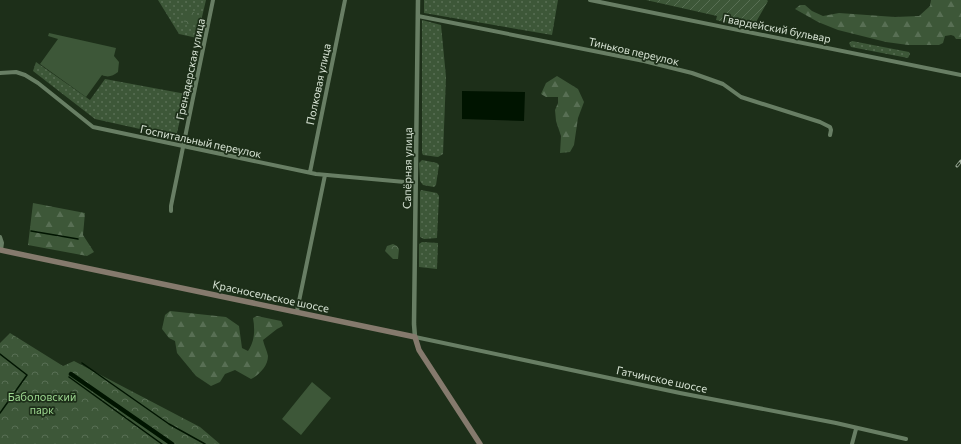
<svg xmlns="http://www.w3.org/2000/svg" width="961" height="444" font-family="Commissioner,sans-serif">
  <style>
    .grass { fill: url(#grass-dots) }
    .forest { fill: url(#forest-firs) }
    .park { fill: url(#park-crowns) }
    .garden { fill: url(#garden-furrows) }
    .pitch { fill: #3d5738 }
    .water { fill: #001400 }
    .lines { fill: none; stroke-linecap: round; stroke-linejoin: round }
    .stream { stroke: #001400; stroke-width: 1.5 }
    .canal { stroke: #001400; stroke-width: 4.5 }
    .minor { stroke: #687e64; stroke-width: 4 }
    .tertiary { stroke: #687e64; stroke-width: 4.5 }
    .secondary { stroke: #857a6d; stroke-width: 5.5 }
    .rail-casing { stroke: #99a796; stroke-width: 3 }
    .rail { stroke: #1d2f19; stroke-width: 1.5; stroke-dasharray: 4.5; stroke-linecap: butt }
    .labels { text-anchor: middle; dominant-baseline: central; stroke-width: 3.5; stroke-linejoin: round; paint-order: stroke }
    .street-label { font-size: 11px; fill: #d6e2d3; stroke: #1d2f19 }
    .park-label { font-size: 11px; fill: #9ed891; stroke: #1d2f19 }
  </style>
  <defs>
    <pattern id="grass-dots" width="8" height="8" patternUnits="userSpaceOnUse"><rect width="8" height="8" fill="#3d5738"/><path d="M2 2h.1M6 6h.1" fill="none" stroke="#586f54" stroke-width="1.8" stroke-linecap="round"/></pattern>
    <pattern id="forest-firs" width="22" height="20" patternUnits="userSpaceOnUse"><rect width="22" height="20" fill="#3d5738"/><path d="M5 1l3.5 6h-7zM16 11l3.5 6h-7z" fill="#586f54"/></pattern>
    <pattern id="park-crowns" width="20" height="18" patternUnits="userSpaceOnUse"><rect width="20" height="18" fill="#3d5738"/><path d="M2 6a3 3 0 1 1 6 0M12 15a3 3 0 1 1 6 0" fill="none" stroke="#586f54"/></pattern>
    <pattern id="garden-furrows" width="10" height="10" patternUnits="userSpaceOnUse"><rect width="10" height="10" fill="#3d5738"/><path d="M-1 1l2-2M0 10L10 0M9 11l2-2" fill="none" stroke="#586f54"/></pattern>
  </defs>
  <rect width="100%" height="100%" fill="#1d2f19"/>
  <path class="grass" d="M 158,0 L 206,0 L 197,38 L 179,34 Z
    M 424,0 L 558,0 L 552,35 L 424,13 Z
    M 422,20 L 441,25 L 446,77 L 443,154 L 438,157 L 423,155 L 422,153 Z
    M 852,41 L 909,52 L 910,54 L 908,58 L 851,47 L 849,43 Z
    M 36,62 L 90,100 L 105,79 L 186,94 L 176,137 L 95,119 L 33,71 Z
    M 422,160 L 437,163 L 439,165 L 436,185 L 434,187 L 423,185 L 420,181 L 419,163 Z
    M 421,190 L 437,193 L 439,196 L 437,238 L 424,239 L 420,237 L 420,192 Z
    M 422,242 L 438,243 L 437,269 L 419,267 L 419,244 Z"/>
  <path class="forest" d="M 931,0 L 961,0 L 961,39 L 956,39 L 954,36 L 951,35 L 945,36 L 943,43 L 939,45 L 908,45 L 886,42 L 838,30 L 818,22 L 795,9 L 800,5 L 805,5 L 812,11 L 823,16 L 839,13 L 895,17 L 919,16 L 930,6 Z
    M 557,76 L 578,89 L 584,102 L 578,118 L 574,145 L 570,152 L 560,153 L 561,136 L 556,121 L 555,110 L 558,103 L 558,97 L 546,97 L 541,94 L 546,83 Z
    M 33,203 L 85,213 L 83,235 L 94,252 L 87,256 L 28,245 Z
    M 170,311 L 226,317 L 239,326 L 242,348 L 248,351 C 255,341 255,329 253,318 L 257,316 L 281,321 L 283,326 L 277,329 L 263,340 C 264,345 267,351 268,356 C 268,366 259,375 251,379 L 235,370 L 225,374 L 220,382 L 211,386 L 196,376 L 177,353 L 175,341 L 169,338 L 162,329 L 165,315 Z"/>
  <path class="park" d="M183 18a7 7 0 1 1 14 0a7 7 0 1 1-14 0Z
    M 393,244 L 397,246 L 399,249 L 398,259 L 393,259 L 385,251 L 387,246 Z
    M 10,333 L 63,366 L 74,361 L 200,427 L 220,444 L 0,444 L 0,343 Z"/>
  <path class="garden" d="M 646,0 L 767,0 L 768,1 L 752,29 L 716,20 L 717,16 Z"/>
  <path class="pitch" d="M 49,33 L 116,48 L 114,56 L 119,62 L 118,72 C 113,76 108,78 102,75 L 86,97 L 40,64 L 58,39 L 48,36 Z
    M 312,382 L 331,398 L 301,435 L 282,419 Z"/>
  <path class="water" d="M 462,91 L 525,92 L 524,121 L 462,119 Z"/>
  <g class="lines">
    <path class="stream" d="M 31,231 L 78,239
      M 0,354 L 27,375 L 0,413
      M 82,363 L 169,424 L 205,444
      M 69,377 L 162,444"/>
    <path class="canal" d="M 71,374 L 172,444"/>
    <path class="minor" d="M 590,0 L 961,75
      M 418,16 L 644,61 L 692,73 L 723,84 L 741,97 L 820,122 L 830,127 L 831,130 L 830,135
      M 0,73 L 16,72 L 25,75 L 38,83 L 93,127 L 316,174 L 416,183
      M 310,172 L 345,0
      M 171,211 L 171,206 L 213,0
      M 0,237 L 2,243 L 1,250
      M 297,311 L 325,175
      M 415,337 L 680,393 L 836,423 L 906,439
      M 852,444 L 856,429"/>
    <path class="tertiary" d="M 415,337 L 414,324 L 418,0"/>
    <path class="secondary" d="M 0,250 L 415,337 L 419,350 L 480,444"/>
    <defs>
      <path id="rail" d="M 957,166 L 961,161"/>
    </defs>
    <use href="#rail" class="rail-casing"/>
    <use href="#rail" class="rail"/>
  </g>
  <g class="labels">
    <g class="street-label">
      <text transform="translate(777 28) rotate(11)">Гвардейский бульвар</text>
      <text transform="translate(634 51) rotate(13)">Тиньков переулок</text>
      <text transform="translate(190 69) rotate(-78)">Гренадерская улица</text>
      <text transform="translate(318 84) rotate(-78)">Полковая улица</text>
      <text transform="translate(201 141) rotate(12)">Госпитальный переулок</text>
      <text transform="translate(407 168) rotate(-89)">Сапёрная улица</text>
      <text transform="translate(271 296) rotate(12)">Красносельское шоссе</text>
      <text transform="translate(662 379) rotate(12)">Гатчинское шоссе</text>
    </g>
    <g class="park-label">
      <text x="42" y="396">Баболовский<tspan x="42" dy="13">парк</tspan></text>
    </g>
  </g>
</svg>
